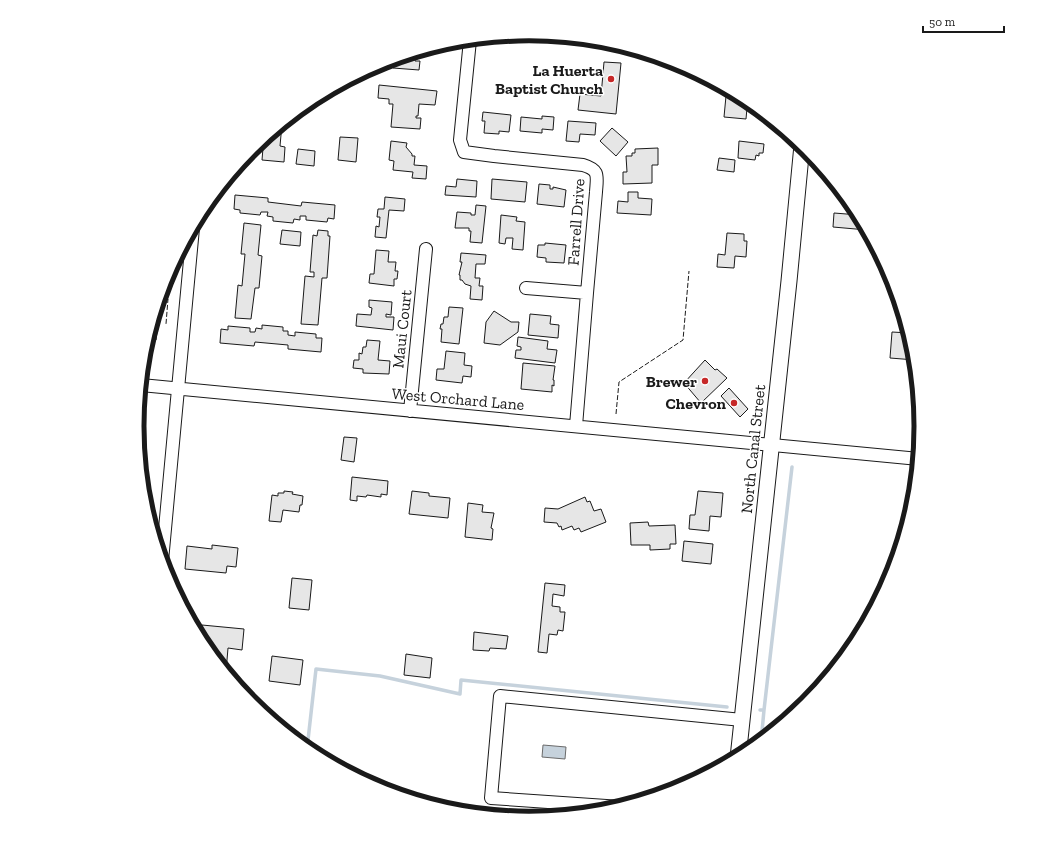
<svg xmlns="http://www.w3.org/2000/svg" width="1059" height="853" font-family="'Zilla Slab',serif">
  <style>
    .water { fill: #c6d2dc; stroke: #6a6a6a }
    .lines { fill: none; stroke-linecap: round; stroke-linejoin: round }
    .stream { stroke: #c6d2dc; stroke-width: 3.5 }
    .building { fill: #e6e6e6; stroke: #1a1a1a }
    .minor-casing { stroke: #1a1a1a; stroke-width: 14 }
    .major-casing { stroke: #1a1a1a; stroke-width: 17 }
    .minor { stroke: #fff; stroke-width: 12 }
    .major { stroke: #fff; stroke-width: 15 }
    .fence { stroke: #1a1a1a; stroke-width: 1; stroke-dasharray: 5 2; stroke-linecap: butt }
    .poi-dot { fill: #c62828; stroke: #fff; stroke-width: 1.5 }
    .labels { text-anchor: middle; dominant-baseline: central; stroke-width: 3; stroke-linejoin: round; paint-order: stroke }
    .poi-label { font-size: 16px; font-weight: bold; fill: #1a1a1a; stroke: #fff; text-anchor: end }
    .street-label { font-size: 16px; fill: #1a1a1a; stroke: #fff }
    .rim { fill: none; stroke: #1a1a1a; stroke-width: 5 }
  </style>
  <rect width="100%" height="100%" fill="#fff"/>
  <path class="water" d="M 543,745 L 566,747 L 565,759 L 542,757 Z"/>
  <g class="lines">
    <path class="stream" d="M 760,710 L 764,710 L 761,742
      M 764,710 L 792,467
      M 307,749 L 316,669 L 380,676 L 460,694 L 461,680 L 727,707"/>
  </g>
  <path class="building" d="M 419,52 L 418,59 L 415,58 L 415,61 L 420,61 L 419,70 L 393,68 L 394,59 Z
    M 604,62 L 621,63 L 616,114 L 578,110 L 580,94 L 601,96 Z
    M 379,85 L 437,91 L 435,105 L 419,104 L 418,116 L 416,116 L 416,118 L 421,118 L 420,129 L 391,127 L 393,104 L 389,104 L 389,99 L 378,98 Z
    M 732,92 L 746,99 L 745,107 L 747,108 L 746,119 L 724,117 L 726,96 L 731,96 Z
    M 483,112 L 511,115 L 509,132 L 499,131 L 499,134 L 484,133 L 485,121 L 482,121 Z
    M 542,116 L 554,117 L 553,130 L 542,129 L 542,133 L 520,131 L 521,117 L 542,119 Z
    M 568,121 L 596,123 L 595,135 L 580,134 L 579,142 L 566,141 Z
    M 282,124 L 280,146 L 285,147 L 284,162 L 262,160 L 263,148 L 258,147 L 258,144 Z
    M 612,128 L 628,142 L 616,156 L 600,141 Z
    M 340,137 L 358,138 L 356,162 L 338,160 Z
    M 391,141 L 407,143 L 406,147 L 412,154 L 412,156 L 415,156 L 414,165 L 427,166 L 426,179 L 412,178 L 413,172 L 393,170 L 394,161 L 389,160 Z
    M 739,141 L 764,144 L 763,153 L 759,153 L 759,156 L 756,155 L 755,160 L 738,158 Z
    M 658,148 L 658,165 L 652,165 L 652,183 L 623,184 L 623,172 L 627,172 L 626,156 L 632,156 L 632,153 L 635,153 L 635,149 Z
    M 298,149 L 315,151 L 314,166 L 296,164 Z
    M 719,158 L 735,160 L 734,172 L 717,170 Z
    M 457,179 L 477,181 L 476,197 L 445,195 L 446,186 L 456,187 Z
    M 492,179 L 527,182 L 525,202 L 491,199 Z
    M 539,184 L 550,185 L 550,189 L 553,189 L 553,187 L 566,190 L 564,207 L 537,204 Z
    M 628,192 L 638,192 L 638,198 L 652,199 L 651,215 L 617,213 L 618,201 L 628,202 Z
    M 235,195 L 268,198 L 268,202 L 301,206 L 302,202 L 335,205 L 334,219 L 328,218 L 327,222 L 306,220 L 306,216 L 300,216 L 300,220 L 294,219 L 293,223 L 273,221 L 273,217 L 267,216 L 268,212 L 261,212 L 260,215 L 240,213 L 240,210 L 234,209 Z
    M 385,197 L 405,199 L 404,211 L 389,210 L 386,238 L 375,237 L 376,226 L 379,227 L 380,217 L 377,217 L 378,209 L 384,209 Z
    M 476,205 L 486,206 L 482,243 L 470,242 L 471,231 L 469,231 L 469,228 L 455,228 L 457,212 L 471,213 L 471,215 L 475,215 Z
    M 834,213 L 859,215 L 867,230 L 833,227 Z
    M 501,215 L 517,217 L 516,221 L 525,222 L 523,250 L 512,249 L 513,238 L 506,238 L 505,244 L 499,243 Z
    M 244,223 L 261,225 L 258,255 L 262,256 L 259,288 L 255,288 L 251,319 L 235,318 L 238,285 L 242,286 L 245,254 L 241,254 Z
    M 282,230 L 301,232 L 300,246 L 280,244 Z
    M 318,230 L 328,231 L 328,236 L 330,236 L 327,278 L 322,278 L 318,325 L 301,324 L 305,276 L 314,277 L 314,272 L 310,272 L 313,235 L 317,236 Z
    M 727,233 L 744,234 L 744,241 L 747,241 L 746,257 L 735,256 L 734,268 L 717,267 L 718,254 L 725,255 Z
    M 545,243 L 566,245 L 564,263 L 546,262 L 546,258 L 537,257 L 538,245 L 545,245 Z
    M 376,250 L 389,251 L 388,262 L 396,262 L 395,271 L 398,271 L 397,279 L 394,279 L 394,286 L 369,283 L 370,274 L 374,274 Z
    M 461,253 L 486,255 L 485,264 L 476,264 L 475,278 L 480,278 L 479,286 L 483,286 L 482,300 L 470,299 L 471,286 L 465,284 L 462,280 L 460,280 L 460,275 L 459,275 L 462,262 L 460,262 Z
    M 369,300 L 392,302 L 391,315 L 386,314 L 386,317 L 394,317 L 393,330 L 356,326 L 357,314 L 371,315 L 372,308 L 369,307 Z
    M 449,307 L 463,308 L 459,344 L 441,342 L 442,329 L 440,329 L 441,324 L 443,324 L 444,317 L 448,317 Z
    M 494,311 L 511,322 L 519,322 L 518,332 L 500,345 L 484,343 L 486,322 Z
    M 530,314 L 551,316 L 550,324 L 559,325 L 558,338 L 528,335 Z
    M 153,322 L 158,322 L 156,340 L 148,339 Z
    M 262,325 L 283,327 L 283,331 L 288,331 L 288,335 L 295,336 L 295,332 L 316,334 L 316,338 L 322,338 L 321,352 L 288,349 L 288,345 L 255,342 L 254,346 L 220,343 L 221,329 L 228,330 L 228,326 L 250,328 L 250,332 L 255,332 L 256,328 L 262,329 Z
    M 892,332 L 909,333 L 914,350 L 915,360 L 890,358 Z
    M 518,337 L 548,341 L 547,349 L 557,350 L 555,363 L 515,358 L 516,350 L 521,350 L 521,347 L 517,346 Z
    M 367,340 L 380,341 L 378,360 L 390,361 L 389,374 L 363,373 L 363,369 L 353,368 L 354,360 L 359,360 L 359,353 L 362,354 L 363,347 L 366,347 Z
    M 446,351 L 465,353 L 464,365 L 472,366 L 471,377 L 463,376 L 462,383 L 436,380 L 437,369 L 444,369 Z
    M 705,360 L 715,370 L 717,369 L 727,378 L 701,403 L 684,383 Z
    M 523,363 L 555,366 L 553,380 L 554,380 L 554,386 L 552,385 L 552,392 L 521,389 Z
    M 729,388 L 748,409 L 740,417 L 721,396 Z
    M 344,437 L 357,438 L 354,462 L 341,460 Z
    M 352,477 L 388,481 L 387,495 L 381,494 L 381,497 L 367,495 L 366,497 L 357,496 L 357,501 L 350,500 Z
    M 284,491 L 293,492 L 292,494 L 303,496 L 302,505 L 300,505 L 299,512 L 283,510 L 281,522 L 269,521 L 272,495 L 278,496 L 278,493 L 284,493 Z
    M 412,491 L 429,493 L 429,496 L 450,498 L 448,518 L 409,514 Z
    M 698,491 L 723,493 L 721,517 L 710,516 L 709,531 L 689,529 L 690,515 L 695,515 Z
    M 585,497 L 587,502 L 590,501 L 594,511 L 601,509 L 606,522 L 581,532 L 579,528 L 574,530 L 572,526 L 562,530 L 561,526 L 559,527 L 557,523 L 544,522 L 545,508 L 558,509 Z
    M 468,503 L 483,505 L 482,512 L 494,513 L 491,528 L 493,529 L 492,540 L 465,537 Z
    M 648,522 L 649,526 L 675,525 L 676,544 L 670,544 L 670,549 L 650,550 L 650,545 L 631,545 L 630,523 Z
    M 684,541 L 713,544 L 711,564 L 682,561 Z
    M 212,545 L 238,548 L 236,567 L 227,566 L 226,573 L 185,569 L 187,546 L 212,549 Z
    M 292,578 L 312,580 L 309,610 L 289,608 Z
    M 545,583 L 565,585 L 564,596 L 553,594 L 552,606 L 560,607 L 560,612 L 565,612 L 563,631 L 558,630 L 557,635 L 549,634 L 547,653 L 538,652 Z
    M 202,625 L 244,629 L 242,650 L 228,648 L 226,672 L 201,640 L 200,629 L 202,629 Z
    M 474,632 L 508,636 L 506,649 L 490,648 L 489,651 L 473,650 Z
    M 406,654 L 432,658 L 430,678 L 404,675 Z
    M 272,656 L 303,660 L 300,685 L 269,681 Z"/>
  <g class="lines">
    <defs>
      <path id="minor" d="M 470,40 L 460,140 L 464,152 L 494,156 L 583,165 C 600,170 597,176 596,192 L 587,293 L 576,426
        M 526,288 L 587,293
        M 141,385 L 919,459
        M 410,411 L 426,249
        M 162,561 L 193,228
        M 621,807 L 491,798 L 500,696 L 742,720"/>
      <path id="major" d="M 738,758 L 789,281 L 802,145"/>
    </defs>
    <use href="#minor" class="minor-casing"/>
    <use href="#major" class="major-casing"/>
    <use href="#minor" class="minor"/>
    <use href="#major" class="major"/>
    <path class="fence" d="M 160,298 L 168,299 L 166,324
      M 616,414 L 619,382 L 683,340 L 689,271"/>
  </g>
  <g class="poi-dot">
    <circle cx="611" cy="79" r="4"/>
    <circle cx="705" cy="381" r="4"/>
    <circle cx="734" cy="403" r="4"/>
  </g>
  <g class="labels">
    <g class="poi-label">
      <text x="603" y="70">La Huerta<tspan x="603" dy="18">Baptist Church</tspan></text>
      <text x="697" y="381">Brewer</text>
      <text x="726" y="403">Chevron</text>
    </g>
    <g class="street-label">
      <text transform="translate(576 222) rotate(-86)">Farrell Drive</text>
      <text transform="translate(402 329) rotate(-84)">Maui Court</text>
      <text transform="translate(458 399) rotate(5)">West Orchard Lane</text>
      <text transform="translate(753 449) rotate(-84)">North Canal Street</text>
    </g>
  </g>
  <path d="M0 0H1059V853H0ZM144 426a385 385 0 1 1 770 0a385 385 0 1 1-770 0Z" fill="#fff" fill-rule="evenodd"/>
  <path class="rim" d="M144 426a385 385 0 1 1 770 0a385 385 0 1 1-770 0Z"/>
  <path d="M923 26v6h81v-6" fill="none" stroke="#1a1a1a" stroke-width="2"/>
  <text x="929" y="26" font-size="12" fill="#1a1a1a" stroke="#ffffff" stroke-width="3" paint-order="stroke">50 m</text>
</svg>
